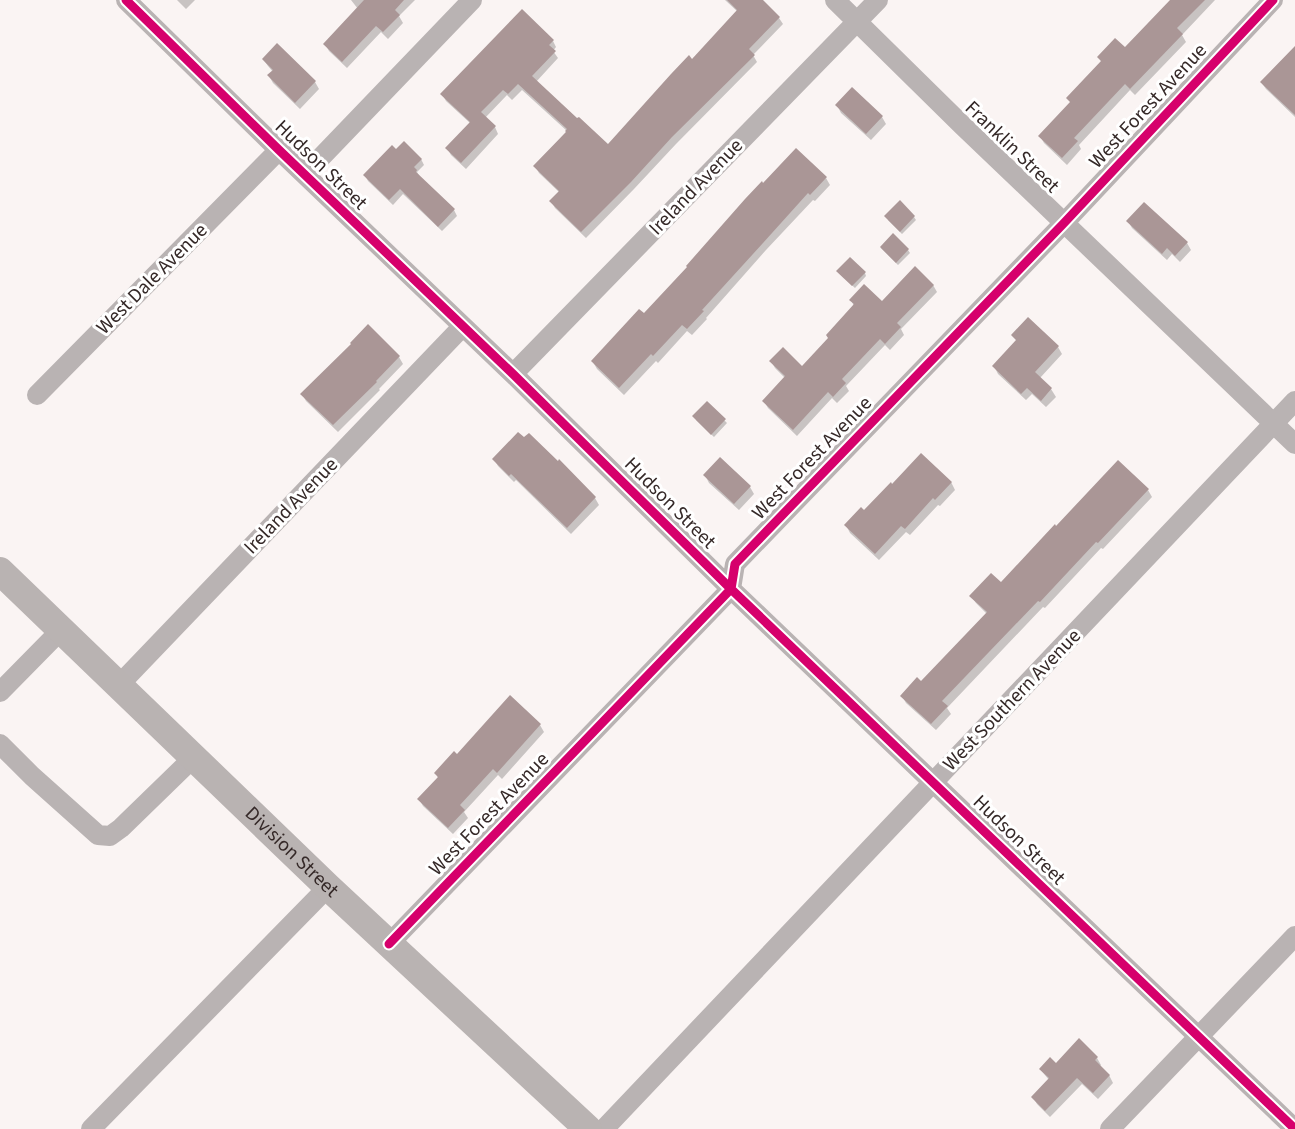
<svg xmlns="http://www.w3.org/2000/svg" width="1295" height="1129" font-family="'Source Sans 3',sans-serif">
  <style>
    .shadow { fill: #0003 }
    .building { fill: #aa9696 }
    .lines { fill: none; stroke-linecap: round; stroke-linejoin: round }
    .street { stroke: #b9b3b3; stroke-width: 20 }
    .secondary { stroke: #b9b3b2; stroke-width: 28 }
    .cycleway-casing { stroke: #fff; stroke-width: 13 }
    .cycleway { stroke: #d6006c; stroke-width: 9 }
    .labels { text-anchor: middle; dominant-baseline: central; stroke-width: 6; stroke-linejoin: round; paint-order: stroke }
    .street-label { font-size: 20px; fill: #352928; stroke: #fff }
  </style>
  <rect width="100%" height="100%" fill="#faf4f3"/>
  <path class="shadow" d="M 177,0 L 195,0 L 186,9 Z
    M 351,0 L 415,0 L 399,16 L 403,23 L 388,39 L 381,32 L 347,68 L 329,51 L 325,44 L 358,9 Z
    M 725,0 L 761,0 L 779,18 L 783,24 L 753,55 L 757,62 L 676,144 L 634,189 L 586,238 L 555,208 L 551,201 L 559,192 L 539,173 L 535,166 L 567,131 L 522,90 L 512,100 L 507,95 L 485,118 L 495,127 L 498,134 L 466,169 L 451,155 L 447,148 L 470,123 L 446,101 L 442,94 L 553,41 L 556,47 L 553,51 L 558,58 L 536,82 L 608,146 L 693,61 L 738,12 Z
    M 1172,0 L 1215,0 L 1182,35 L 1186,42 L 1135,95 L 1130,90 L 1079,145 L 1081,149 L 1067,165 L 1044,143 L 1040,136 L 1071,103 L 1102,63 L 1099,57 L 1125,49 Z
    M 1295,47 L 1295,117 L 1266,89 L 1261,82 Z
    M 263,59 L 315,82 L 319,89 L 300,109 L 273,83 L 269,76 L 273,72 L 268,66 Z
    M 837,105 L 882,117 L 886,124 L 871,140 L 841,113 Z
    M 421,159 L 424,165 L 417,172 L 420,177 L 454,210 L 457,216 L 442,231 L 403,194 L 393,205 L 368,181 L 365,175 Z
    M 826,178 L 830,185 L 815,201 L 813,200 L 766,250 L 706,318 L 707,319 L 692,335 L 687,331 L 658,363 L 656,361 L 624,395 L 597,369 L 593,362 L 644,315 Z
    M 914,217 L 916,220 L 902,234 L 888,220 Z
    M 1128,221 L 1187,243 L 1191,250 L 1180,262 L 1172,254 L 1167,260 L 1132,228 Z
    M 881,248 L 908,250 L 910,253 L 898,265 Z
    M 865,273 L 866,276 L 855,288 L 840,274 Z
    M 933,285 L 937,292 L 901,329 L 904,335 L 890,350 L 885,345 L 846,386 L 849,391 L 837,403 L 832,398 L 797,436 L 768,408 L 764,401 L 785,378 L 775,368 L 771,361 L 802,368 L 829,339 L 854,306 L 851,300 L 882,303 Z
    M 1013,335 L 1058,347 L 1062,354 L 1040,378 L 1051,389 L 1056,397 L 1046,407 L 1032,394 L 1026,400 L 998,374 L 994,366 L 1017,341 Z
    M 399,357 L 403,364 L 379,389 L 380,390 L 338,432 L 306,401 L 302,394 Z
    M 707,403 L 727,423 L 714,437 L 696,420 Z
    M 494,459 L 595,498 L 599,505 L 571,534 L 516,480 L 514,482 L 498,466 Z
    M 705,475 L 750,487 L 754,494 L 739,510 L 709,483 Z
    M 951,482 L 955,490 L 940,506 L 938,505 L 910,535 L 906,532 L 879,560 L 850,533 L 846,525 L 864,512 Z
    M 1148,490 L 1152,497 L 1103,549 L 1101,548 L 1045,608 L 1043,607 L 947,708 L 951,714 L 936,730 L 906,703 L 902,696 L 921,683 L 987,614 L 976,603 L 971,596 L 1001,584 L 1056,528 Z
    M 540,725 L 544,732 L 502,779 L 498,775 L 464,812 L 468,818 L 453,834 L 423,806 L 419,799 L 438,778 L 436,773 L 457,756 Z
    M 1097,1058 L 1101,1065 L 1100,1066 L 1109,1075 L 1113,1083 L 1098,1099 L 1082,1084 L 1050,1117 L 1037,1104 L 1033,1097 L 1049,1080 L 1040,1069 L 1056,1065 Z"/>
  <path class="building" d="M 364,0 L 404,0 L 395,10 L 400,15 L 383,32 L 376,26 L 342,62 L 323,44 Z
    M 727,0 L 763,0 L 780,17 L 749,49 L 755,55 L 672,137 L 631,182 L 581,232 L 549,201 L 559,191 L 533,166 L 566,132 L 565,131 L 567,129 L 518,84 L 508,94 L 503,90 L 481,112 L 496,126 L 461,163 L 445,148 L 470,122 L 440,94 L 522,9 L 554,40 L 549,45 L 556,51 L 532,76 L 577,118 L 579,117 L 608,144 L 671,74 L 689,55 L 692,59 L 737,10 Z
    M 1170,0 L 1205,0 L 1177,28 L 1183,34 L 1130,89 L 1125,84 L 1074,138 L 1078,141 L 1062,158 L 1038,136 L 1070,102 L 1066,98 L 1101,61 L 1097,57 L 1115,38 L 1125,47 Z
    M 277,43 L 316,81 L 295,103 L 267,75 L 273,70 L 262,59 Z
    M 1295,46 L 1295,115 L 1260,82 Z
    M 852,87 L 883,116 L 866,134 L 835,105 Z
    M 404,141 L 422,159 L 414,167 L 417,170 L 416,172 L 455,209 L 438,227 L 400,189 L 389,200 L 363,175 L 392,145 L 396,149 Z
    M 796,148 L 827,177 L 810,195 L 808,193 L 763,243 L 702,310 L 704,311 L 687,329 L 682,325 L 653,356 L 651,354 L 619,388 L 591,361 L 639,309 L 644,313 L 687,267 L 686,266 L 745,199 L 762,181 L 763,183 Z
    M 900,200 L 915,216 L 900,232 L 884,216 Z
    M 1144,202 L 1188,242 L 1175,256 L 1167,248 L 1162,254 L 1126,221 Z
    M 893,233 L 909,249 L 896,263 L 880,247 Z
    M 850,257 L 866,272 L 852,286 L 836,271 Z
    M 915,266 L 934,285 L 897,323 L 901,327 L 885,344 L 880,339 L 842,379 L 846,383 L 833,397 L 828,392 L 793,430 L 762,401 L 785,376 L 769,361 L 783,347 L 802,366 L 828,338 L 826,335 L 854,304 L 849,300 L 864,284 L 882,301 Z
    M 1028,317 L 1059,346 L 1035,372 L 1052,388 L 1041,401 L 1027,388 L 1021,394 L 992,366 L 1016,340 L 1011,335 Z
    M 368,324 L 400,356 L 376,381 L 377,382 L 333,425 L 300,394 L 351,344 L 350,343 Z
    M 707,401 L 726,419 L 711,435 L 692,416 Z
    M 518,432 L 524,437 L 529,433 L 558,461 L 559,459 L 596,497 L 567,528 L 511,474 L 509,476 L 492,459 Z
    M 921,453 L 952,482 L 935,500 L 933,498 L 905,529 L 901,526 L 875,554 L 844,525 L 861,507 L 864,510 L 891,482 L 892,484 Z
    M 720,457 L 751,486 L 734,504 L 703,475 Z
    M 1118,460 L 1149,489 L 1098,543 L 1096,542 L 1040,602 L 1038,601 L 942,701 L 948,706 L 931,724 L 900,696 L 917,677 L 921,681 L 987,612 L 969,596 L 991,573 L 1001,582 L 1055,524 L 1056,526 Z
    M 510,695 L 541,724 L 497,773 L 493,769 L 460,805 L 465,810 L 448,828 L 417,799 L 438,777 L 434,773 L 454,751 L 457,754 Z
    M 1079,1038 L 1098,1057 L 1095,1060 L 1110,1075 L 1093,1093 L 1077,1078 L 1045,1111 L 1031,1097 L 1049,1078 L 1039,1069 L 1050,1057 L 1056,1063 Z"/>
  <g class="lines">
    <path class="street" d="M 126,0 L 279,150 L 513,374 L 731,589 L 1295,1129
      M 835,0 L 963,126 L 1295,444
      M 305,174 L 472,0
      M 513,374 L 878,0
      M 37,395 L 279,150
      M 119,685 L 463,326
      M 0,692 L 61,630
      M 0,744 L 32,776 L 98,835 L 110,836 L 121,828 L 194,757
      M 389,944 L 731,589 L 735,564 L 1064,223 L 1273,0
      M 91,1129 L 328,887
      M 604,1129 L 1295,401
      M 1110,1129 L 1295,936"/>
    <path class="secondary" id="s1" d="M 0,571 L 328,887 L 588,1129"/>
    <defs>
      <path id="cycleway" d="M 126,0 L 279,150 L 513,374 L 731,589 L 1295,1129
        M 389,944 L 731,589 L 735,564 L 1064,223 L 1273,0"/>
    </defs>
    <use href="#cycleway" class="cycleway-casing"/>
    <use href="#cycleway" class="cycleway"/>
  </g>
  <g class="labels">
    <g class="street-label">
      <text transform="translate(1148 106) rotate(-47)">West Forest Avenue</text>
      <text transform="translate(1012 147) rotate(44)">Franklin Street</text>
      <text transform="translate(321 165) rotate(44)">Hudson Street</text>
      <text transform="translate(696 187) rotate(-46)">Ireland Avenue</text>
      <text transform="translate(152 279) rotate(-45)">West Dale Avenue</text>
      <text transform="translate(812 458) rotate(-46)">West Forest Avenue</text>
      <text transform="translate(670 503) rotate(45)">Hudson Street</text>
      <text transform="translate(291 506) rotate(-46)">Ireland Avenue</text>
      <text transform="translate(1012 700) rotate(-46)">West Southern Avenue</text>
      <text transform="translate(489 814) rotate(-46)">West Forest Avenue</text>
      <text transform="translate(1019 840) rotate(44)">Hudson Street</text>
      <text stroke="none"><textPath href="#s1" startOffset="405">Division Street</textPath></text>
    </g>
  </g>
</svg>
